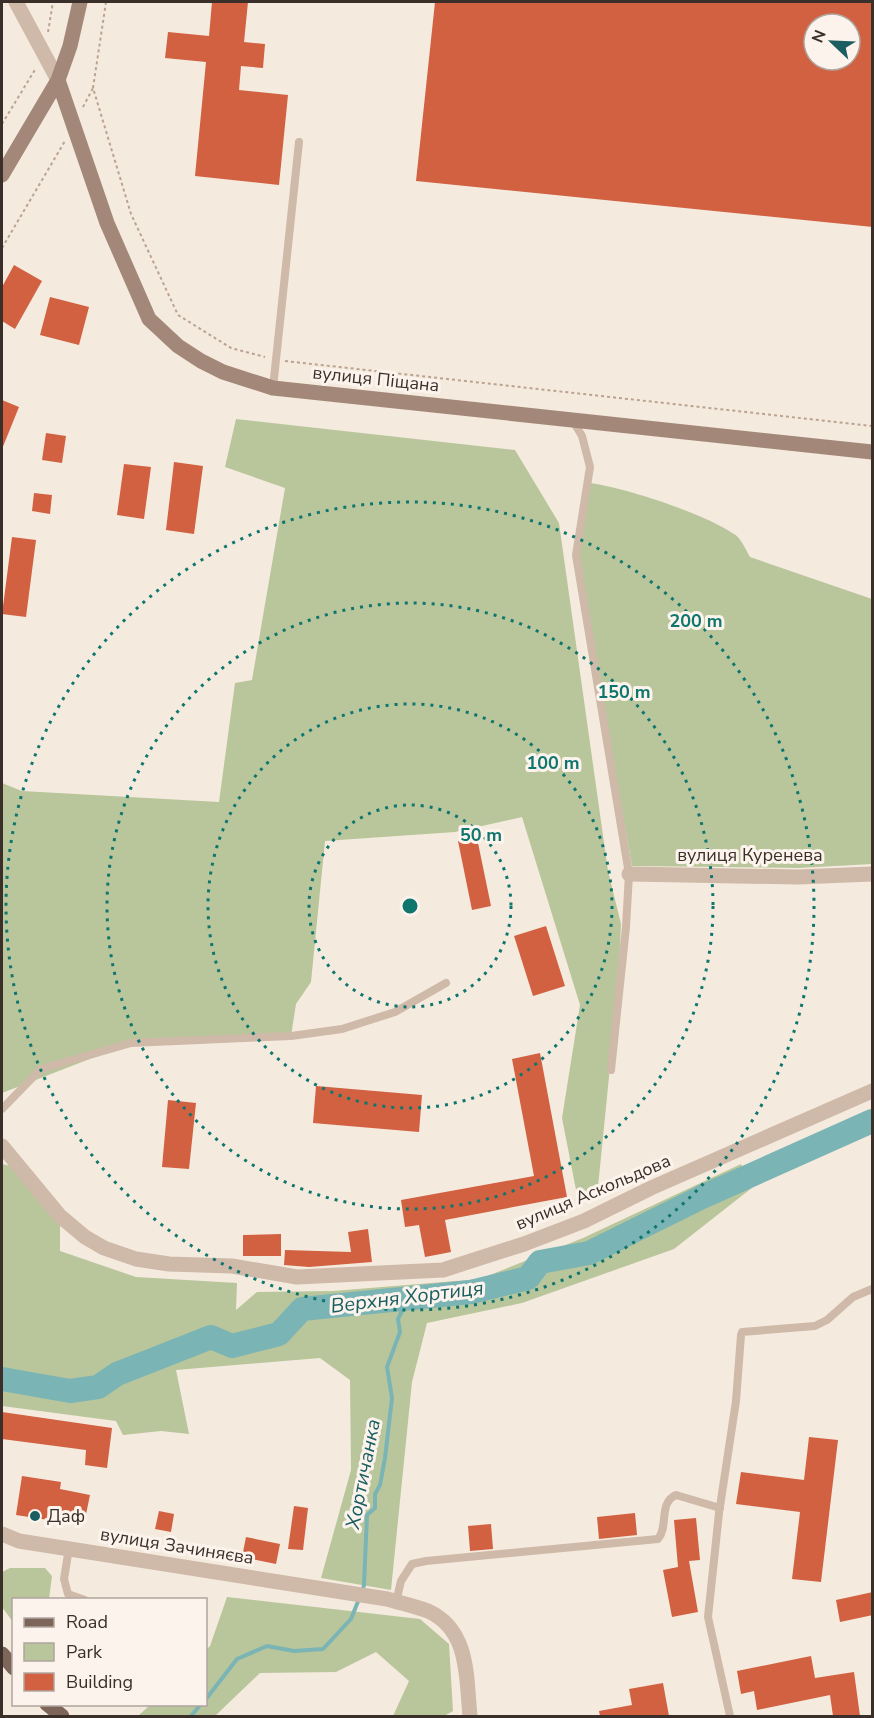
<svg xmlns="http://www.w3.org/2000/svg" width="874" height="1718" font-family="'Nunito Sans',sans-serif">
  <style>
    .green { fill: #b9c69c }
    .lines { fill: none; stroke-linecap: round; stroke-linejoin: round }
    .stream { stroke: #7ab4b5; stroke-width: 4 }
    .river { stroke: #7ab4b5; stroke-width: 24 }
    .building { fill: #d16141; fill-rule: evenodd }
    .path { stroke: #bba392; stroke-width: 2; stroke-dasharray: 3 3; stroke-linecap: butt }
    .lane { stroke: #cfb9a9; stroke-width: 8 }
    .street { stroke: #cfb9a9; stroke-width: 15 }
    .secondary { stroke: #a38879; stroke-width: 15 }
    .primary { stroke: #7e6559; stroke-width: 15 }
    .ring { fill: none; stroke: #0f766e; stroke-width: 3; stroke-dasharray: 3 6 }
    .poi-dot { fill: #1a5e61; stroke: #fcf4ec; stroke-width: 2 }
    .labels { text-anchor: middle; dominant-baseline: central; stroke-width: 6; stroke-linejoin: round; paint-order: stroke }
    .street-label { font-size: 18px; fill: #3b2f29; stroke: #fcf4ec }
    .poi-label { font-size: 18px; fill: #3b2f29; stroke: #fcf4ec; text-anchor: start }
    .water-label { font-size: 20px; font-style: italic; fill: #1a5e61; stroke: #fcf4ec }
    .centre { fill: #0f766e; stroke: #fcf4ec; stroke-width: 3 }
    .ring-label { font-size: 18px; text-anchor: middle; font-weight: bold; fill: #0f766e; stroke: #fcf4ec; stroke-width: 6; stroke-linejoin: round; paint-order: stroke }
  </style>
  <rect width="100%" height="100%" fill="#f5eade"/>
  <path class="green" d="M 236,419 L 515,450 L 559,523 L 608,871 L 621,924 L 618,987 L 597,1197 L 577,1195 L 562,1118 L 580,1005 L 522,817 L 455,832 L 325,841 L 311,982 L 296,1004 L 291,1036 L 131,1043 L 2,1093 L 2,783 L 22,791 L 219,802 L 235,683 L 252,680 L 285,488 L 225,467 Z
    M 589,483 C 624,487 705,514 734,534 C 741,538 746,550 750,557 L 872,599 L 872,864 L 799,868 L 632,866 L 576,555 Z
    M 2,1164 L 21,1168 L 60,1216 L 60,1251 L 136,1277 L 237,1283 L 236,1310 L 257,1292 L 333,1291 L 480,1279 L 583,1238 L 741,1164 L 753,1187 L 674,1249 L 522,1303 L 427,1323 L 412,1382 L 391,1590 L 321,1578 L 351,1470 L 350,1380 L 320,1358 L 176,1370 L 189,1434 L 161,1431 L 123,1435 L 116,1421 L 2,1406 Z
    M 10,1568 L 45,1568 L 52,1576 L 49,1599 L 14,1600 L 13,1622 L 2,1607 L 2,1572 Z
    M 227,1597 L 420,1619 L 449,1644 L 453,1711 L 444,1716 L 393,1716 L 409,1681 L 376,1652 L 336,1672 L 260,1673 L 215,1716 L 138,1716 L 150,1705 L 206,1704 L 206,1650 L 210,1646 Z"/>
  <g class="lines">
    <path class="stream" d="M 362,1592 L 364,1585 L 367,1515 L 375,1508 L 375,1494 L 380,1485 L 385,1458 L 392,1398 L 387,1367 L 400,1332 L 398,1319 L 408,1299
      M 206,1699 L 237,1659 L 267,1646 L 294,1651 L 323,1649 L 351,1619 L 359,1599
      M 191,1716 L 201,1704"/>
    <path class="river" d="M 2,1379 L 70,1391 L 98,1387 L 117,1374 L 211,1337 L 232,1346 L 279,1334 L 302,1309 L 471,1292 L 528,1278 L 540,1262 L 589,1253 L 702,1197 L 872,1121"/>
  </g>
  <path class="building" d="M 212,2 L 248,2 L 244,42 L 265,44 L 263,68 L 241,66 L 239,90 L 288,95 L 279,185 L 195,176 L 206,62 L 165,58 L 168,32 L 209,36 Z
    M 435,2 L 873,2 L 873,227 L 416,181 ZM 814,24 L 850,24 L 850,60 L 814,60 Z
    M 14,265 L 42,281 L 15,329 L 2,321 L 2,287 Z
    M 50,297 L 89,307 L 79,345 L 40,335 Z
    M 2,400 L 19,407 L 2,449 Z
    M 46,433 L 66,436 L 62,463 L 42,460 Z
    M 174,462 L 203,466 L 194,534 L 166,530 Z
    M 124,464 L 151,467 L 144,519 L 117,515 Z
    M 34,493 L 52,495 L 50,514 L 32,511 Z
    M 12,537 L 36,540 L 26,617 L 2,614 Z
    M 477,838 L 491,906 L 472,910 L 458,841 Z
    M 546,926 L 565,986 L 533,996 L 514,936 Z
    M 540,1053 L 567,1197 L 445,1220 L 451,1252 L 425,1257 L 419,1225 L 405,1227 L 401,1200 L 534,1176 L 512,1059 Z
    M 316,1086 L 422,1095 L 419,1132 L 313,1123 Z
    M 168,1100 L 196,1103 L 189,1169 L 162,1167 Z
    M 368,1229 L 372,1262 L 309,1267 L 284,1265 L 285,1250 L 351,1252 L 348,1232 Z
    M 281,1234 L 281,1256 L 243,1256 L 243,1235 Z
    M 2,1412 L 112,1428 L 107,1468 L 85,1465 L 86,1450 L 2,1439 Z
    M 809,1437 L 838,1440 L 821,1582 L 792,1579 L 800,1512 L 736,1504 L 741,1472 L 804,1480 Z
    M 22,1476 L 61,1482 L 60,1489 L 90,1495 L 85,1519 L 56,1513 L 55,1521 L 16,1515 Z
    M 294,1506 L 308,1508 L 303,1550 L 288,1549 Z
    M 159,1511 L 174,1514 L 171,1532 L 155,1529 Z
    M 635,1513 L 637,1535 L 599,1539 L 597,1517 Z
    M 696,1518 L 700,1560 L 689,1561 L 698,1612 L 672,1617 L 663,1570 L 678,1567 L 674,1520 Z
    M 491,1524 L 493,1549 L 470,1551 L 468,1526 Z
    M 246,1537 L 280,1544 L 276,1564 L 242,1557 Z
    M 873,1592 L 873,1615 L 840,1622 L 836,1600 Z
    M 811,1656 L 815,1678 L 854,1672 L 860,1716 L 833,1716 L 830,1695 L 757,1710 L 754,1691 L 741,1694 L 737,1671 Z
    M 663,1683 L 669,1716 L 600,1716 L 599,1711 L 632,1705 L 629,1689 Z"/>
  <g class="lines">
    <path class="path" d="M 106,2 L 93,88 L 131,214 L 178,315 L 231,348 L 265,357
      M 48,32 L 53,2
      M 83,107 L 93,88
      M 2,124 L 36,68
      M 2,248 L 65,141
      M 285,361 L 872,426"/>
    <path class="lane" d="M 273,388 L 299,142
      M 573,421 L 582,436 L 590,467 L 576,555 L 629,874 L 626,927 L 611,1070
      M 2,1109 L 41,1069 L 131,1043 L 291,1036 L 342,1029 L 395,1012 L 446,983
      M 69,1548 L 64,1579 L 68,1594 L 85,1600
      M 396,1602 L 401,1581 L 412,1564 L 426,1561 L 658,1539 C 669,1526 658,1503 676,1495 L 720,1508
      M 730,1716 L 708,1617 L 719,1513 L 736,1401 L 741,1335 L 742,1332 L 815,1326 L 827,1320 L 853,1297 L 872,1289"/>
    <path class="street" d="M 16,2 L 58,80
      M 629,874 L 798,877 L 872,874
      M 2,1146 L 60,1216 L 85,1237 L 104,1248 L 136,1259 L 169,1264 L 232,1266 L 297,1277 L 443,1270 L 524,1244 L 584,1221 L 651,1188 L 872,1091
      M 2,1534 L 19,1541 L 387,1599 C 400,1603 415,1606 428,1611 C 470,1630 466,1678 470,1716"/>
    <path class="secondary" d="M 58,80 L 107,223 L 149,319 L 178,346 L 201,361 L 223,372 L 273,388 L 872,452
      M 2,175 L 58,80 L 70,46 L 80,2"/>
    <path class="primary" d="M 2,1654 L 14,1668
      M 47,1704 L 62,1716"/>
  </g>
  <g class="ring">
    <circle cx="410" cy="906" r="101"/>
    <circle cx="410" cy="906" r="202"/>
    <circle cx="410" cy="906" r="303"/>
    <circle cx="410" cy="906" r="404"/>
  </g>
  <circle class="poi-dot" cx="35" cy="1516" r="6"/>
  <g class="labels">
    <g class="street-label">
      <text transform="translate(376 379) rotate(6)">вулиця Піщана</text>
      <text x="750" y="855">вулиця Куренева</text>
      <text transform="translate(593 1192) rotate(-23)">вулиця Аскольдова</text>
      <text transform="translate(177 1546) rotate(9)">вулиця Зачиняєва</text>
    </g>
    <g class="poi-label">
      <text x="47" y="1516">Даф</text>
    </g>
    <g class="water-label">
      <text transform="translate(407 1297) rotate(-7)">Верхня Хортиця</text>
      <text transform="translate(363 1474) rotate(-79)">Хортичанка</text>
    </g>
  </g>
  <circle cx="410" cy="906" r="9" class="centre"/>
  <g class="ring-label">
    <text x="696" y="627">200 m</text>
    <text x="624" y="698">150 m</text>
    <text x="553" y="769">100 m</text>
    <text x="481" y="841">50 m</text>
  </g>
  <rect width="874" height="1718" fill="none" stroke="#3b2f29" stroke-width="6"/>
  <rect x="12" y="1598" width="195" height="108" fill="#fcf4ec" stroke="#afa59e" stroke-width="1.5"/>
  <rect x="24" y="1618" width="30" height="9" fill="#7e6559" stroke="#afa59e" stroke-width="1.5"/>
  <text x="66" y="1628" font-size="18" fill="#3b2f29">Road</text>
  <rect x="24" y="1643" width="30" height="18" fill="#b9c69c" stroke="#afa59e" stroke-width="1.5"/>
  <text x="66" y="1658" font-size="18" fill="#3b2f29">Park</text>
  <rect x="24" y="1673" width="30" height="18" fill="#d16141" stroke="#afa59e" stroke-width="1.5"/>
  <text x="66" y="1688" font-size="18" fill="#3b2f29">Building</text>
  <g transform="translate(832 42) rotate(293)"><circle r="28" fill="#fcf4ec" stroke="#afa59e" stroke-width="1.5"/>
  <path d="M0-4.5L10 22L0 15L-10 22Z" fill="#1a5e61"/>
  <text y="-9" font-size="16" font-weight="bold" text-anchor="middle" fill="#3b2f29">N</text>
  </g>
</svg>
